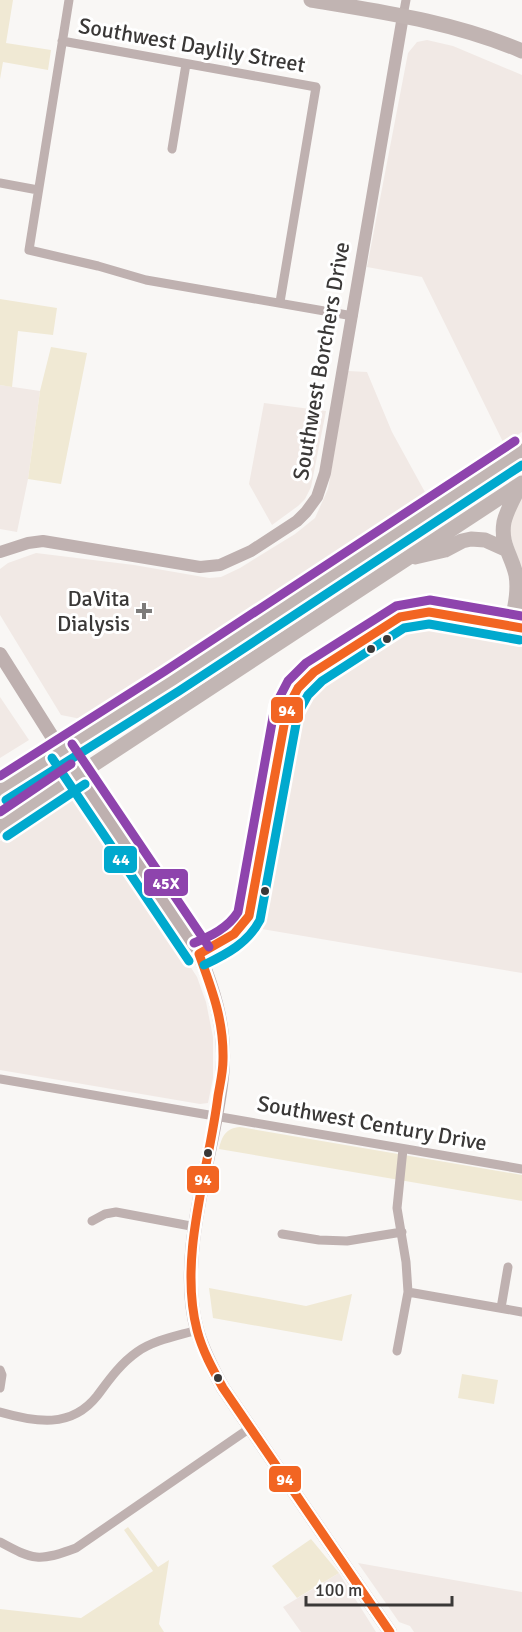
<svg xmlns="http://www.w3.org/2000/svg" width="522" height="1632" font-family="Signika,sans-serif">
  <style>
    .built { fill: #f1e9e5 }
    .green { fill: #f0e9d4 }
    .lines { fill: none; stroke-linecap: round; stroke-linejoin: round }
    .minor { stroke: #bfb1b0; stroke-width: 9 }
    .tertiary { stroke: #bfb1b0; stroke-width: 12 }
    .secondary { stroke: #beb0af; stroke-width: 14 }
    .primary { stroke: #c1b4b2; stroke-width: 15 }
    .trunk { stroke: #c2b6b4; stroke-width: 15 }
    .bus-1-casing { stroke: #fff; stroke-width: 14 }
    .bus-2-casing { stroke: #fff; stroke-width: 14 }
    .bus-3-casing { stroke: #fff; stroke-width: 14 }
    .bus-1 { stroke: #f26522; stroke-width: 9 }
    .bus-2 { stroke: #00a9ce; stroke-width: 9 }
    .bus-3 { stroke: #8e44ad; stroke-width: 9 }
    .poi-dot { fill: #7d7b7a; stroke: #fff; stroke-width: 2 }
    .bus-dot { fill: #3a3837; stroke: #fff; stroke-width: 2 }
    .labels { text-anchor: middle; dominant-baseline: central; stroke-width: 6; stroke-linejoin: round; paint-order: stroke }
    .street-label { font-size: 22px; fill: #3a3837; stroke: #fff }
    .poi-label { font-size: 22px; fill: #3a3837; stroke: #fff; text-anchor: end }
    .line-badge { stroke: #fff; stroke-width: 2 }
    .badge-label { font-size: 16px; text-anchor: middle; font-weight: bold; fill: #fff }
  </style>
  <rect width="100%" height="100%" fill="#f9f7f5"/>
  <path class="built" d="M 427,40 L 453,46 L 522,75 L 522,432 L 504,444 L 422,277 L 367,267 L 408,53 L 417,42 Z
    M 348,371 L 367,372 L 392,432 L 426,494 L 81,719 L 61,715 L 0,615 L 0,569 L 8,563 L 36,553 L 134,565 L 209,578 L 221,577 L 240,568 L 295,534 L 315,518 L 328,489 Z
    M 0,385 L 40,391 L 28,479 L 17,532 L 0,529 Z
    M 264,403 L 326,411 L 311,487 L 305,499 L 298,506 L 272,525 L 249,484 Z
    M 522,497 L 522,573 L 509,531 L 511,519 Z
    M 413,623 L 429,623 L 522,639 L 522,973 L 256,928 L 265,901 L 296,711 L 305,695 L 317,681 L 398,629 Z
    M 0,697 L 29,740 L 0,758 Z
    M 65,799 L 72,800 L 81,805 L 93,815 L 197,977 L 206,1002 L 213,1037 L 213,1078 L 208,1103 L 200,1104 L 0,1070 L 0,841 Z
    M 358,1563 L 522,1592 L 522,1632 L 414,1632 L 410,1626 L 399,1622 Z
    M 339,1573 L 376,1632 L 301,1632 L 283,1607 Z"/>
  <path class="green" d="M 0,0 L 13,0 L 6,43 L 51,50 L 48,70 L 3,62 L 0,79 Z
    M 0,299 L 57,308 L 53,335 L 18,331 L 12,387 L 0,385 Z
    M 51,347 L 87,353 L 61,484 L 28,479 L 40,391 Z
    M 240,1127 L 522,1175 L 522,1201 L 219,1149 C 222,1136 226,1128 240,1127 Z
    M 209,1288 L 306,1306 L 352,1294 L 342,1341 L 213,1318 Z
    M 462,1374 L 498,1380 L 494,1404 L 458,1398 Z
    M 128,1527 L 158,1567 L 169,1560 L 159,1624 L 164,1632 L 0,1632 L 0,1609 L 81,1618 L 153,1571 L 124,1530 Z
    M 311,1539 L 339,1573 L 297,1598 L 272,1566 Z"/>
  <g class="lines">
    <path class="minor" d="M 69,0 L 29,250 L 98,266 L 146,280 L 353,316
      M 403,16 L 406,0
      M 62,41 L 316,87 L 280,302
      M 172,149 L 186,64
      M 0,183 L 38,190
      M 0,1079 L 522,1169
      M 92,1221 L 105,1214 L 116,1212 L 196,1227
      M 282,1234 L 319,1240 L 347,1241 L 402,1232
      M 408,1292 L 522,1312
      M 501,1308 L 508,1267
      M 397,1351 L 408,1292 L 406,1262 L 397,1208 L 403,1149
      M 0,1370 L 2,1375 L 0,1388
      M 0,1412 C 35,1422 71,1429 97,1396 C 109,1380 120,1364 137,1352 C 154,1340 177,1336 197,1330
      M 0,1542 C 33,1560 39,1562 76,1548 L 250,1428"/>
    <path class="tertiary" d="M 0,552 L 28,543 L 43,541 L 200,567 L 220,565 L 251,551 L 297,521 L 306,512 L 317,497 L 325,473 L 403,16
      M 199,954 C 219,945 239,936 249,916 L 287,709 L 298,688 L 314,672 L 400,617 L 429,612 L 522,628"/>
    <path class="secondary" d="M 0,654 L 53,738 L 199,954 C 213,988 224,1022 223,1060 C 223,1082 218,1105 214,1127 C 202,1189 180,1268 197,1330 C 203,1351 213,1370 223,1388 L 390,1632"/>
    <path class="primary" d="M 311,0 C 383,12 454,22 522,51"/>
    <path class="trunk" d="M 415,557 L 445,550 L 462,541 L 471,539 L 485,540 L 505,549
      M 511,626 C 514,610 519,592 516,575 C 512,556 500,544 504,522 C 507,509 515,496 521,484
      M 0,790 L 172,681 L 522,451
      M 0,826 L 522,483"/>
    <defs>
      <path id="bus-1" d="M 199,954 C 212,990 224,1020 223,1060 C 223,1072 220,1084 218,1096 C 209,1170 178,1256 197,1330 C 202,1350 213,1370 223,1388 L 390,1632
        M 199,954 L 234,934 L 249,916 L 287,709 L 298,688 L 314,672 L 400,617 L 429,612 L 522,628"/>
      <path id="bus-2" d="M 52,758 L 189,961
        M 6,800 L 179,691 L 522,465
        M 7,836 L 85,784
        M 204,965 C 227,954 248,943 260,920 L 298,713 L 308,695 L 322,681 L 404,628 L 429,624 L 520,640"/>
      <path id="bus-3" d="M 72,744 L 209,947
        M 0,776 L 165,671 L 515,441
        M 0,812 L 71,764
        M 194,943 C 211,936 228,928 238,912 L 275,706 L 288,681 L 306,663 L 396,606 L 430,600 L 522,616"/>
    </defs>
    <use href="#bus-1" class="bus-1-casing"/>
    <use href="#bus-2" class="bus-2-casing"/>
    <use href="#bus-3" class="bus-3-casing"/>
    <use href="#bus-1" class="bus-1"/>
    <use href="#bus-2" class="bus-2"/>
    <use href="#bus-3" class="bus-3"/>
  </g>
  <path class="poi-dot" d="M141 602h6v6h6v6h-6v6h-6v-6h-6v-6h6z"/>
  <g class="bus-dot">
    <circle cx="387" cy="639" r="5"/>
    <circle cx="371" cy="649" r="5"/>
    <circle cx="265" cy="891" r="5"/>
    <circle cx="208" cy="1153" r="5"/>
    <circle cx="218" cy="1378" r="5"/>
  </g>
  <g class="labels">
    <g class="street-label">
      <text transform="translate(192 45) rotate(10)">Southwest Daylily Street</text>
      <text transform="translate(321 361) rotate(-80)">Southwest Borchers Drive</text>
      <text transform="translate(372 1123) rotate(10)">Southwest Century Drive</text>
    </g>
    <g class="poi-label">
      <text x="130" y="598">DaVita<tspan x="130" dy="25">Dialysis</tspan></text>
    </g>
  </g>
  <g class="line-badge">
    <rect x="270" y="696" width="34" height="28" rx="6" fill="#f26522"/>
    <rect x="103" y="845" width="35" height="29" rx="6" fill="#00a9ce"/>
    <rect x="143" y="868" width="46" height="29" rx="6" fill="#8e44ad"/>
    <rect x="186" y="1165" width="34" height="29" rx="6" fill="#f26522"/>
    <rect x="268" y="1465" width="34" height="28" rx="6" fill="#f26522"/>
  </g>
  <g class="badge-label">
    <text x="287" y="716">94</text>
    <text x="121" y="865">44</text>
    <text x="166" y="889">45X</text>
    <text x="203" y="1185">94</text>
    <text x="285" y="1485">94</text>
  </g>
  <path d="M306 1596v9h146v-9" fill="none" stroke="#3a3837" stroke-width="3"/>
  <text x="315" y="1596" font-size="18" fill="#3a3837" stroke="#ffffff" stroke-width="4.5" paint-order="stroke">100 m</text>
</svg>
